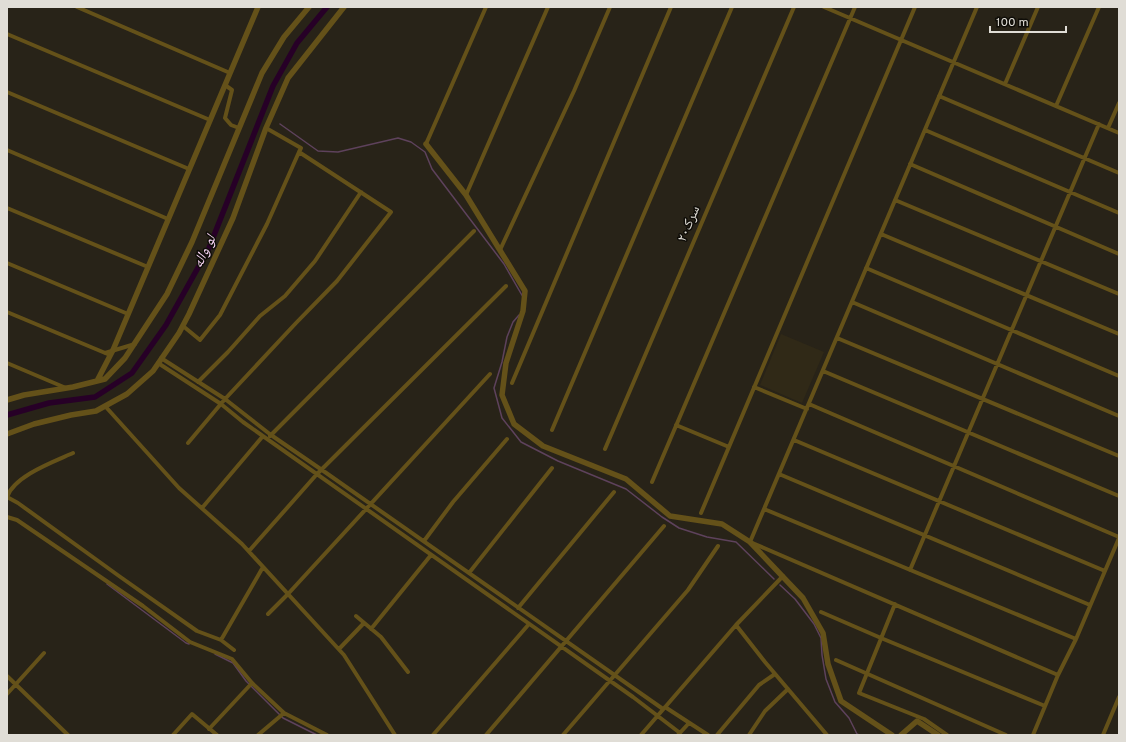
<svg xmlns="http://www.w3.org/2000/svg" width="1126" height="742" font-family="Overpass,'Noto Naskh Arabic',sans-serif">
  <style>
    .built { fill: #302917 }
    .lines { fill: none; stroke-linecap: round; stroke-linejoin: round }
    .stream { stroke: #5e425c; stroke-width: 1.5 }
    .canal { stroke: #270027; stroke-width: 5.5 }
    .minor { stroke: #645119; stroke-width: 4 }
    .tertiary { stroke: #645119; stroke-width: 5.5 }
    .labels { text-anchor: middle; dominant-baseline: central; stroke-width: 3; stroke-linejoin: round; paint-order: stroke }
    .street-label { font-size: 14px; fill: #e0ddd6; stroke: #0f0d08 }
    .water-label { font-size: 15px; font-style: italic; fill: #f9d6f6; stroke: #0f0d08 }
  </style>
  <rect width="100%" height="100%" fill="#282318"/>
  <path class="built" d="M 781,334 L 824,352 L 802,403 L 760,385 Z"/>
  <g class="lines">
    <path class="stream" d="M 280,124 L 318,151 L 338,152 L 398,138 L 411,142 L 425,152 L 432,169 L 504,264 L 523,297
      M 519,315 L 513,322 L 507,337 L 502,362 L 494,388 L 502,418 L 521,442 L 558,461 L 626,489 L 662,517 L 679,528 L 707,537 L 736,542 L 774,579
      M 107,584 L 186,643 L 189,644
      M 780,585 L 795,599 L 814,624 L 821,638 L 822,655 L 826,679 L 835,702 L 849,718 L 857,734 L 859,735
      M 215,654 L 233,663 L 246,681 L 283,718 L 317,735"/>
    <path class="canal" d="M 7,415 L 49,403 L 95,397 L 132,373 L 166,325 L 209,248 L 273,86 L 297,43 L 327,7"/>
    <path class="minor" d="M 77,7 L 230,73
      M 824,7 L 1119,133
      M 977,7 L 750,542 L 1058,675
      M 7,34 L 210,120
      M 1005,84 L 1038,7
      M 225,85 L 232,90 L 225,118 L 231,125 L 239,128
      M 7,92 L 189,169
      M 939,96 L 1119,173
      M 1056,106 L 1099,7
      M 1108,128 L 1119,103
      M 925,130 L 1119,213
      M 426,144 L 486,7
      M 7,150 L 168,219
      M 910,164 L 1119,254
      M 466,195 L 548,7
      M 895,200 L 1119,294
      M 7,208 L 148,267
      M 881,234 L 1119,334
      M 500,250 L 574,91 L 610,7
      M 7,263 L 128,314
      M 866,268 L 1119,376
      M 852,302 L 1119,416
      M 7,312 L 110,355
      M 183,326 L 200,340 L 220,315 L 267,224 L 299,152
      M 837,338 L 1119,456
      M 105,353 L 135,344
      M 161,358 L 225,399 L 271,435 L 322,470 L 663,709
      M 7,363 L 66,388
      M 158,363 L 221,404 L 243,422 L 633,697 L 680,733
      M 823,371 L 1119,496
      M 198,382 L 228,352 L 260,316 L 285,296 L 315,261 L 361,192
      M 512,383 L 671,7
      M 754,387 L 807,409
      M 809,404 L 1119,537
      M 105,406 L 179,488 L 242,544 L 344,655 L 395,735
      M 676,425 L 729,447
      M 552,430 L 732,7
      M 270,436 L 474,231
      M 794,440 L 1105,571
      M 188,443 L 225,399 L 296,323 L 337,281 L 391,212 L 299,152 L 301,148 L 266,128
      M 605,449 L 794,7
      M 779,474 L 1090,605
      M 652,482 L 855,7
      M 7,497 L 18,503 L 119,576 L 197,631 L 221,640 L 234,650
      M 7,497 C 14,476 53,462 73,453
      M 202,508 L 263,436
      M 764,509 L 1076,639
      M 701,513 L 915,7
      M 7,517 L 17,520 L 143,606 L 190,642 L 232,659 L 252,683 L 284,713 L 327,735
      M 424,541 L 453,502 L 507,439
      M 249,551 L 317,474 L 506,286
      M 910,570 L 1099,124
      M 469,573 L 552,468
      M 895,604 L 859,693 L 924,719 L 947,735
      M 518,608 L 614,492
      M 821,612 L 881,638 L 1045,706
      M 268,614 L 288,594 L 490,374
      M 356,616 L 381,637 L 408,672
      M 736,625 L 765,662 L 827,735
      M 371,629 L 431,555
      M 221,640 L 263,567
      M 339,649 L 364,623
      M 836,660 L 1006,735
      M 7,676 L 68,735
      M 7,694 L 44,653
      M 665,707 L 708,735
      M 209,729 L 252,683
      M 173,735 L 192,714 L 217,735
      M 258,735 L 284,713
      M 433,735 L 529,624
      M 486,735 L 664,526
      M 563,735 L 688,590 L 718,546
      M 641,735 L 736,625 L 783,576
      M 678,735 L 689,723
      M 717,735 L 759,685 L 775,674
      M 749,735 L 765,711 L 788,689
      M 1033,735 L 1058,675 L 1076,639 L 1119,538
      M 1103,735 L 1119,697"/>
    <path class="tertiary" d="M 426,144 L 466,195 L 525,291 L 523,311 L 506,363 L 502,395 L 514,424 L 543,446 L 626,479 L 670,516 L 722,524 L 750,542 L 803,598 L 823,633 L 828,664 L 841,701 L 892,735
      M 97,381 L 113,350 L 258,7
      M 7,400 L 24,395 L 73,387 L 105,379 L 125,358 L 167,294 L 192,242 L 262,73 L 284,37 L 309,7
      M 7,434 L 34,424 L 71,415 L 96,411 L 127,394 L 153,371 L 179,333 L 189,314 L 233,218 L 266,128 L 288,78 L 344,7
      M 901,735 L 917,721 L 938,735"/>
  </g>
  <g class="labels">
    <g class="street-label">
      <text transform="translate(689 224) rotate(-67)">سرک۲۰</text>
    </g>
    <g class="water-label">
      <text transform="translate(205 252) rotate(-64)">لو واله</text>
    </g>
  </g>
  <rect width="1126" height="742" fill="none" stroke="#e0ddd6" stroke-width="16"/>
  <path d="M990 26v6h76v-6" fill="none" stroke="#e0ddd6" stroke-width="2"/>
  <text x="996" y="26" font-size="12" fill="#e0ddd6" stroke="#0f0d08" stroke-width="3" paint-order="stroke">100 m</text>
</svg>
